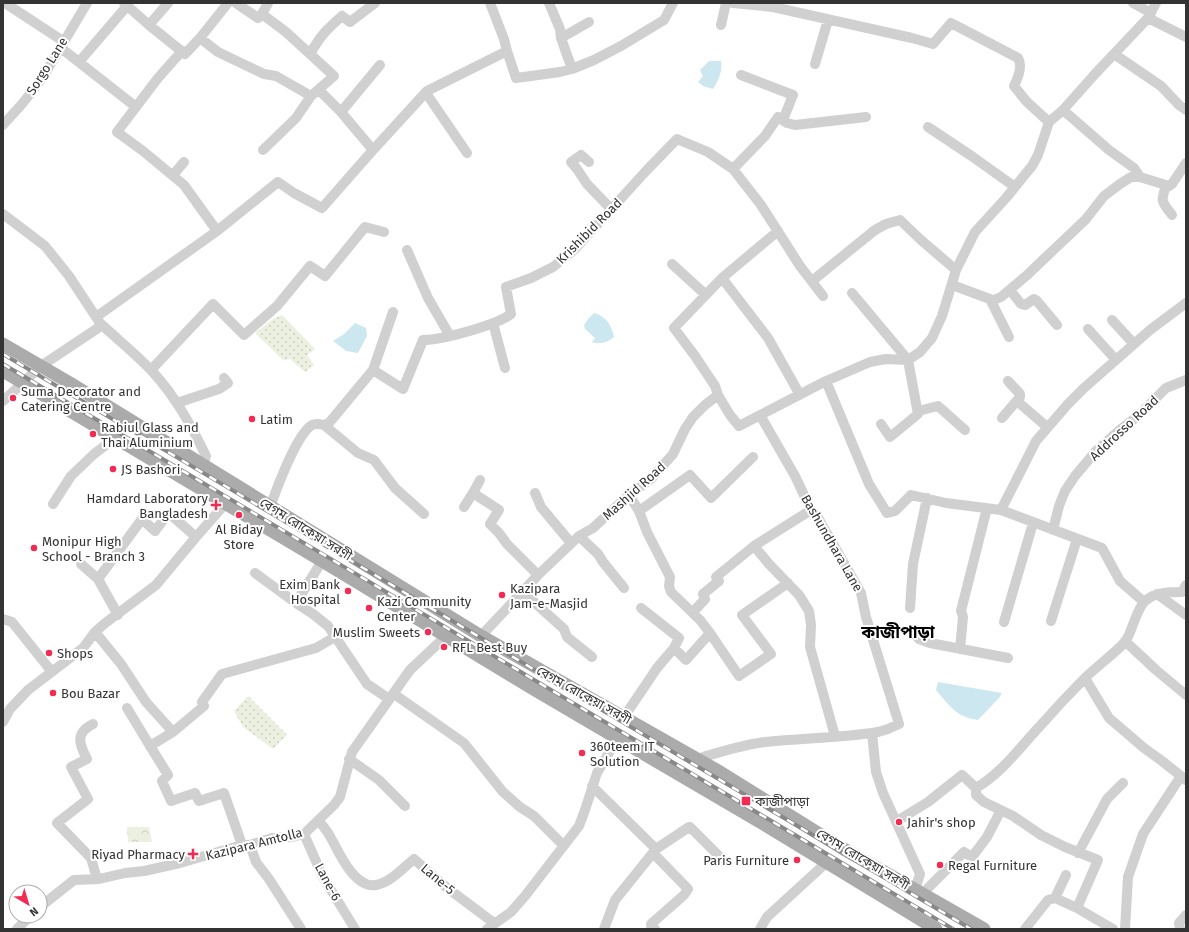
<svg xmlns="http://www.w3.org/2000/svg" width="1189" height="932" font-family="'Fira Sans','Noto Sans Bengali',sans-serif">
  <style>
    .forest { fill: url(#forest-crowns) }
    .park { fill: url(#park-dots) }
    .water { fill: #cce7f0 }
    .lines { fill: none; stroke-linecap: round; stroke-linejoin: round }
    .minor { stroke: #d0d0d0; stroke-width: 10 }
    .major { stroke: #ababab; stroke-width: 13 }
    .rail-casing { stroke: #888; stroke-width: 4 }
    .rail { stroke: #fff; stroke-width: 2.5; stroke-dasharray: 8; stroke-linecap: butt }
    .poi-dot { fill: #f32b53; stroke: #fff; stroke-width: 1.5 }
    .labels { text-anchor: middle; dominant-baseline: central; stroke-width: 4; stroke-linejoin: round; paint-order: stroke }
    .street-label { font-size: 13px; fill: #333; stroke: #fff }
    .poi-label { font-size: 13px; fill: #333; stroke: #fff; text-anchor: start }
    .district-label { font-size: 17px; font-weight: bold; fill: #000; stroke: #fff }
  </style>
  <defs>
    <pattern id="forest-crowns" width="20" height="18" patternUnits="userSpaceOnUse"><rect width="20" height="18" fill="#ebf0e0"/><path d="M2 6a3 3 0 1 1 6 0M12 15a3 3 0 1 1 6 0" fill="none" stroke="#cacec1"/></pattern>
    <pattern id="park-dots" width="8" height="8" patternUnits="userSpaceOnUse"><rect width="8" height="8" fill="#ebf0e0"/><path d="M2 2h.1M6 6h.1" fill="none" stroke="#cacec1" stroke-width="1.8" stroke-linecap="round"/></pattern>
  </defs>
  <rect width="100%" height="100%" fill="#fff"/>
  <path class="forest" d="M 127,827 L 149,827 L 152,842 L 128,842 Z"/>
  <path class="park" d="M 282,315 L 315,349 L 307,355 L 314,365 L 305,372 L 290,359 L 283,360 L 255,333 L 273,319 Z
    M 248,696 L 287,735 L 273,749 L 243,727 L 234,711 Z"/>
  <path class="water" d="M 709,61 L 721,61 C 723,71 718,81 713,89 L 703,86 L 698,82 L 703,76 L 700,70 Z
    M 594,313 C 606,316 612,326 614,337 C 609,342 599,345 592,342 L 595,338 L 585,329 L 584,325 L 589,318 Z
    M 355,323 L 366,328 L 367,336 L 358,353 L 346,351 L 333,341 L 344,334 Z
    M 938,682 L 1002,693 L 999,698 L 978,720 C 956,717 950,706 936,690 Z"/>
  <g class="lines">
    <path class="minor" d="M 5,3 L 63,41
      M 124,3 L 149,25 L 185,54 L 200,38 L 218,52 L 264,74 L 276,76 L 311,96
      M 236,3 L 258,18 L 262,14 L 268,3
      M 490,3 L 504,39 L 507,51
      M 549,3 L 560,29 L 561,38 L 572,69
      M 733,3 L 773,7 L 912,38 L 933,44 L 951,23 L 1018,58 C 1023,66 1018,78 1014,86 L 1027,102 L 1049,122
      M 1133,3 L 1151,13
      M 262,14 L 286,32 L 334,76 L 311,96 L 296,118 L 263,150
      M 1148,18 L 1186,37
      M 149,25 L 168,3
      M 721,25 L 726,3
      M 200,38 L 228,3
      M 561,38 L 589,22
      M 61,48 L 136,107
      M 182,51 L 158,78 L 117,132 L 143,151 L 184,185 L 217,231
      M 310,54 C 321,35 326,30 342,16 L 350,22 L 375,3
      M 1114,54 L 1161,86 L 1179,105 L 1186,110
      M 79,62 L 127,6
      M 815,64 L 828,20
      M 741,75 L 793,95 L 783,120
      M 319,90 L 341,112 L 373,150
      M 426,93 L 467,153
      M 1063,110 L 1109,150 L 1134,168 L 1140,177
      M 341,112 L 380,65
      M 3,125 L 22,104 L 43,77 L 87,3
      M 928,127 L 973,157 L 1015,187
      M 589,162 L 581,155 L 571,162 L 577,169 L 587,184 L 611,209
      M 733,169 L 765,136 L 778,117 L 787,123 L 795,125 L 866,117
      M 173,175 L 184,162
      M 1166,186 C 1160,203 1162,201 1172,215
      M 3,214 L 45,246 L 69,276 L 96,317
      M 778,231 L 722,278 L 674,328 L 695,356 L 715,386 L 718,395 L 730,415 L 739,426 L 826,381 L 870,362 L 886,359 L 908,360 L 920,352 L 932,338 L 942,316 L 956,270 L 975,232 L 1006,198 L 1032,166 L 1038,155 L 1049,122 L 1063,110 L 1095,74 L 1148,18 L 1156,3
      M 407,250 L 428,298 L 450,336
      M 672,264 L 706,295
      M 722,278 L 768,338 L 800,395
      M 812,281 L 875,230 L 886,224 L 900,220 L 921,240 L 956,270
      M 952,285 L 990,299 L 994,300 L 1001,297 L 1026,276 L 1086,219 L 1104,196 L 1120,184 L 1131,177 L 1140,177 L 1169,186 L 1172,184 L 1186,163
      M 1010,290 L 1021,304 L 1025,305 L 1034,299 L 1037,301 L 1057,325
      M 852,293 L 908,360 L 918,414 L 890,437 L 881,424
      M 990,299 L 1009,337
      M 1112,320 L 1134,344
      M 100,323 C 117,339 136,354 152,371 C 175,396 191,425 206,456 L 203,465
      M 493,323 L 505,368
      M 1088,329 L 1116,360
      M 151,370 L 213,304 L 244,335 L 277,306 L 310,266 L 325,276 L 365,227 L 384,232
      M 373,370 L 393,312
      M 826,381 L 869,484 L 887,513 L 895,511 L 911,495 L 946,503 L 1001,510 L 1102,548 L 1120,581 L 1144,602
      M 3,401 L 41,366 L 98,328 L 100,323 L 96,317 L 217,231 L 278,182 L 294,193 L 322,208 L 373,150 L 427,91 L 507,51 L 516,78 L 560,72 L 572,69 L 594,60 L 621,46 L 664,20 L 673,3
      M 1017,401 L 1047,427
      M 177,403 L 219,389 L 228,383 L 224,378
      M 918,411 L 938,406 L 965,430
      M 1002,418 L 1020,397 L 1020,394 L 1008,381
      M 324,425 L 358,453 L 374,460 L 395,488 L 424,514
      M 473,493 L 499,510 L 490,524 L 499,533 L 507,544 L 538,575
      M 535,493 L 541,507 L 571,543
      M 629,495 L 639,511 L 647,532 L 670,577 L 669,586 L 671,592 L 700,620 L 710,633
      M 53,504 L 71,476 L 94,454 L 115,438
      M 270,507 C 277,488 296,435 312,425 C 316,423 320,424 324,425 L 329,423 L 373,370 L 403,389 L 423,340 C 442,340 497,325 511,314 L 506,287 L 531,278 L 553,267 L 575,249 L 646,171 L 677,139 L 708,152 L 733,169 L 761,205 L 800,266 L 823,296
      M 464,507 L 473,493 L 480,480
      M 1001,510 L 1036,441 L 1068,404 L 1084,388 L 1150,330 L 1186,303
      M 639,511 L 690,475 L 711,498 L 753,457
      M 1053,530 L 1059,506 L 1065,491 L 1075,476 L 1096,451 L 1121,429 L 1138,416 L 1166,388 L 1186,380
      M 579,536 L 598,554 L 603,562 L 624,588
      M 754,546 L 769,564 L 799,595 L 809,611 L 811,625 L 810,647 L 835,736
      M 81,564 L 98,579 L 118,615
      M 255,573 L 296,603 L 322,561
      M 98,579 L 142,519 L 155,531 L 167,515 L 171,515 L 196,537
      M 523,592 L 564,629 L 567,637 L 592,657
      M 1157,594 L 1186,615
      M 296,603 L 313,614 L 328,626 L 367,684 L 389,699
      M 641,608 L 679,638 L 674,648
      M 910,608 L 913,564 L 927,498
      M 693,612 L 705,599 L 703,594 L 719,581 L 716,577 L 754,546 L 811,510
      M 3,619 L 12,622 L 52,672
      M 1051,621 L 1077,539
      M 1004,622 L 1033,523
      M 95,632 L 121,664 L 146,702 L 173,732
      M 914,633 L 919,639 L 930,643 L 1008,658
      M 481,636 L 538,575 L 579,536 L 593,528 L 629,495 L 651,479 L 673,454 L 685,429 L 693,417 L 705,405 L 718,395
      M 1125,641 L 1156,670 L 1186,695
      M 960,649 L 963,617 L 961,611 L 987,508
      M 1085,678 L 1109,718 L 1144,748 L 1162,761 L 1186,780
      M 394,694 L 464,743 L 503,792 L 520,807 L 534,816 L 563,845
      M 127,708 L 150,746
      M 624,717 L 657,668 L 674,648 L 686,660 L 710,633 L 739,676 L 771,654 L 742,615 L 788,583
      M 3,722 L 10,709 L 28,690 L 83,648 L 95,632 L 104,624 L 156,585 L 196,537 L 226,503
      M 93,724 C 75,733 79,744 87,759 L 71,767 L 88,799 L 57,823 L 91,858 L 97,879
      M 872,733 L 876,772 L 883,793 L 920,874 L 915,890
      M 349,759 L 379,780 L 405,806
      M 697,759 C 719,752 742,745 765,742 C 803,738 841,738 878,732 L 888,729 L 899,724 L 866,617 L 861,593 L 817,516 L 811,510 L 795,476 L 760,415
      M 592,786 L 656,849
      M 319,821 C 323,826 328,832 331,838 C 339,853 355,889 376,885 C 391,882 403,868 414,859 L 446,887 L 494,923
      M 897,821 L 928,802 L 962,775 L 976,788
      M 304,834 L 323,877 L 355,929
      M 242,845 L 224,793 L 199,801 L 195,793 L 171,801 L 162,781 L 168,775 L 150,746 L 173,732 L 204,706 L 202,702 L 222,674 L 316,648 L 335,637
      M 250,845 L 256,862 L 269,879 L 301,929
      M 653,853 L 688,889 L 684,895 L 651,924 L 651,926 L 655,929
      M 1078,853 L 1107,799 L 1123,783
      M 922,894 L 964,852 L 972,857 L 987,837 L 1001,810
      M 1055,898 L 1066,875
      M 40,907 L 74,880 L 99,879 L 125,873 L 144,871 L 180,863 L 242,845 L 250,845 L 272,838 L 292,837 L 304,834 L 334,805 L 340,797 L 352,752 L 410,670 L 446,636
      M 1077,908 L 1098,860 L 1065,847 L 1041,835 L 1013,816 L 984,802 L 976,795 L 976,788 C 1002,773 1020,747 1041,725 C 1055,709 1069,694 1084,679 C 1097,666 1113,655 1125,642 C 1132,633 1136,609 1145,601 C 1155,592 1169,592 1182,592 L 1186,585
      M 17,929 L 30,916
      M 487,929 L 511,912 L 525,896 L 579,826 L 585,810 L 597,773 L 617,739
      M 604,929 L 615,900 L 656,849 L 689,827 L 690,827 L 725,862
      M 760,929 L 767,917 L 827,862
      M 1025,929 L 1048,900 L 1055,898 L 1077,908 L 1113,929
      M 1125,929 L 1128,877 L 1143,834 L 1181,776
      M 1180,929 L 1179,923 L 1186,915"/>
    <path class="major" d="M 3,344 L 70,383 L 481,636 L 720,772 L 842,848 L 984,929
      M 3,371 L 322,561 L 535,690 L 765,825 L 936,929"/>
    <defs>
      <path id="rail" d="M 3,354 L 971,929
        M 3,364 L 953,929"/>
    </defs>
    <use href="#rail" class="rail-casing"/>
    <use href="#rail" class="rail"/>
  </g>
  <g class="poi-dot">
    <circle cx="13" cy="398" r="4"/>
    <circle cx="252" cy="419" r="4"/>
    <circle cx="93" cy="434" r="4"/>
    <circle cx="113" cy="469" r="4"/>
    <path d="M214 499h4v4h4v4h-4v4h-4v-4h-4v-4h4z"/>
    <circle cx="239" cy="515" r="4"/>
    <circle cx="34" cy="548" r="4"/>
    <circle cx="348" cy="591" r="4"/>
    <circle cx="502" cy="595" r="4"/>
    <circle cx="369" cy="608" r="4"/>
    <circle cx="428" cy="632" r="4"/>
    <circle cx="444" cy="647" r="4"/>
    <circle cx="49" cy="653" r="4"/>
    <circle cx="53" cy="693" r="4"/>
    <circle cx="582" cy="753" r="4"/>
    <rect x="741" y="796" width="10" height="10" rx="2"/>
    <circle cx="899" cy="822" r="4"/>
    <path d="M191 848h4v4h4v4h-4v4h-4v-4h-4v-4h4z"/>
    <circle cx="797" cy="860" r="4"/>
    <circle cx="940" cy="865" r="4"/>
  </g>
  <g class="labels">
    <g class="street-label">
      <text transform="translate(47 66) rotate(-58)">Sorgo Lane</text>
      <text transform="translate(589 231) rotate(-45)">Krishibid Road</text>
      <text transform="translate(1124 428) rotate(-43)">Addrosso Road</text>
      <text transform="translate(634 491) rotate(-42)">Mashjid Road</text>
      <text transform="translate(306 529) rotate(32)">বেগম রোকেয়া সরণী</text>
      <text transform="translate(832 543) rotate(60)">Bashundhara Lane</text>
      <text transform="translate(584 695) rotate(29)">বেগম রোকেয়া সরণী</text>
      <text transform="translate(254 844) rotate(-14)">Kazipara Amtolla</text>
      <text transform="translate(863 859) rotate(31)">বেগম রোকেয়া সরণী</text>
      <text transform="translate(438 879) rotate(40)">Lane-5</text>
      <text transform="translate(328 882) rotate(62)">Lane-6</text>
    </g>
    <g class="poi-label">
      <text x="21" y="391">Suma Decorator and<tspan x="21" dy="15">Catering Centre</tspan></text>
      <text x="260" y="419">Latim</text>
      <text x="101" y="427">Rabiul Glass and<tspan x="101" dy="15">Thai Aluminium</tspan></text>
      <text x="121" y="469">JS Bashori</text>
      <text x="208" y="498" text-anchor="end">Hamdard Laboratory<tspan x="208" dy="15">Bangladesh</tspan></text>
      <text x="239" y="529" text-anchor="middle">Al Biday<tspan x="239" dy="15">Store</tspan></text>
      <text x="42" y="541">Monipur High<tspan x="42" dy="15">School - Branch 3</tspan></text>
      <text x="340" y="584" text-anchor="end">Exim Bank<tspan x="340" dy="15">Hospital</tspan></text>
      <text x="510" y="588">Kazipara<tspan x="510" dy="15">Jam-e-Masjid</tspan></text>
      <text x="377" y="601">Kazi Community<tspan x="377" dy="15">Center</tspan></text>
      <text x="420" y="632" text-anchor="end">Muslim Sweets</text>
      <text x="452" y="647">RFL Best Buy</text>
      <text x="57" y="653">Shops</text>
      <text x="61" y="693">Bou Bazar</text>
      <text x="590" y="746">360teem IT<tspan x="590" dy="15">Solution</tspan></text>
      <text x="755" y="801">কাজীপাড়া</text>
      <text x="907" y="822">Jahir's shop</text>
      <text x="185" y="854" text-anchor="end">Riyad Pharmacy</text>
      <text x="789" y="860" text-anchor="end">Paris Furniture</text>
      <text x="948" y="865">Regal Furniture</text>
    </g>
    <g class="district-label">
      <text x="898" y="632">কাজীপাড়া</text>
    </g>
  </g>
  <rect width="1189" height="932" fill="none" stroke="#333333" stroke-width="8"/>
  <g transform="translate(28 904) rotate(142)"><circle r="19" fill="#ffffff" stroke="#adadad"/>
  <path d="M0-3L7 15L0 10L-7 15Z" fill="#f32b53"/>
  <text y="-6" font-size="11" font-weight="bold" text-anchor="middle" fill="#333333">N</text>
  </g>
</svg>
